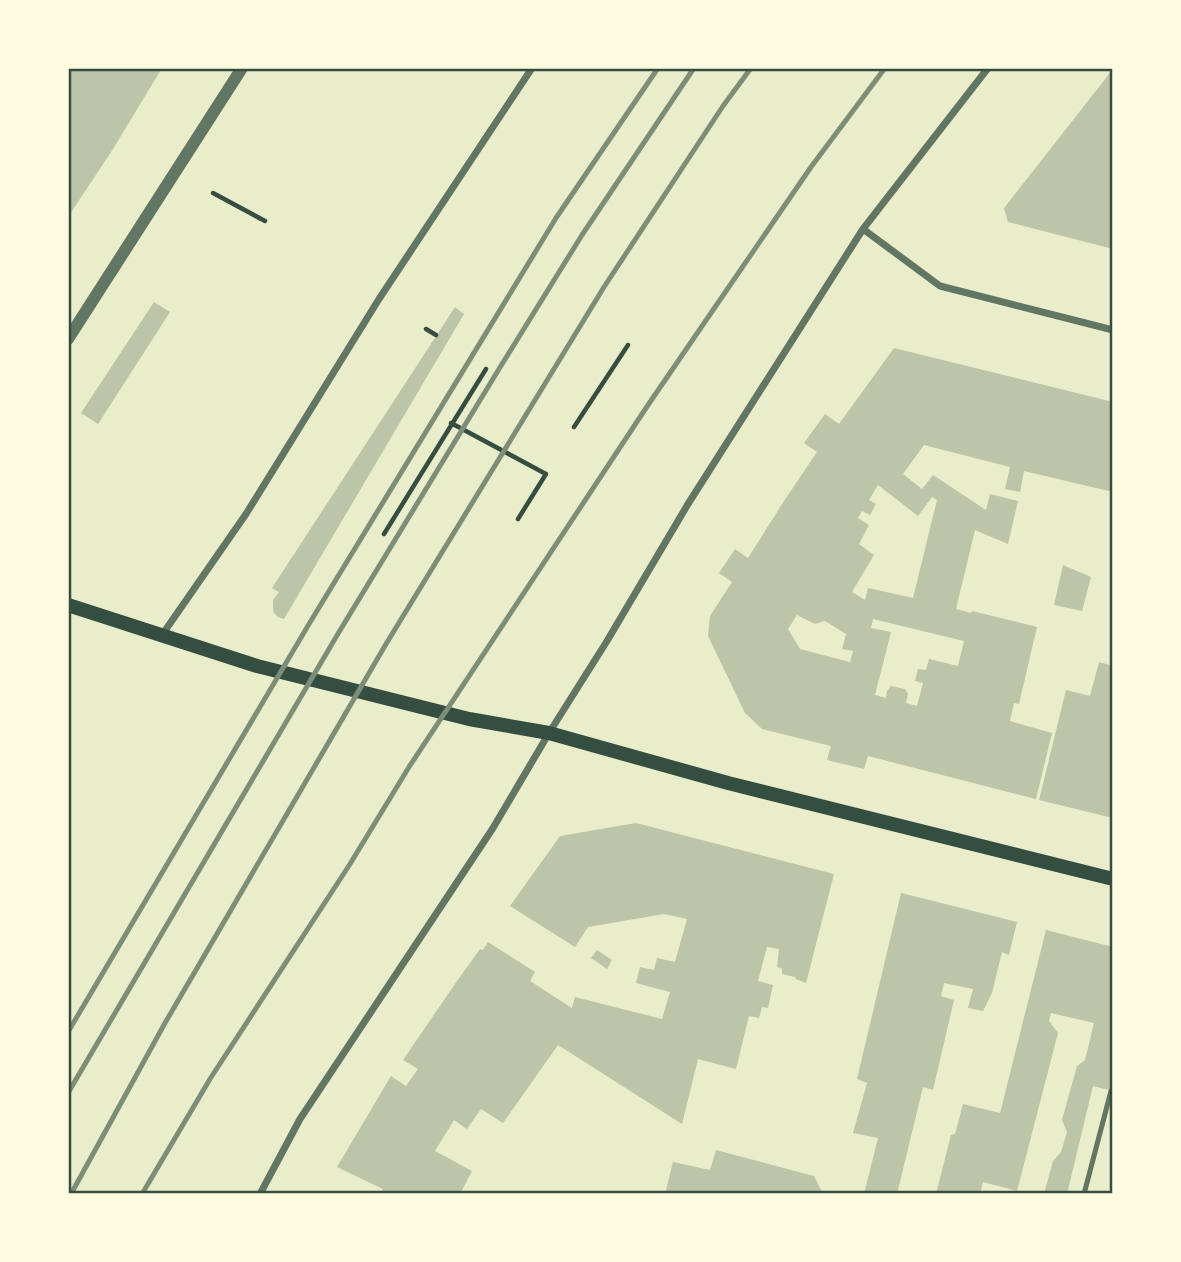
<svg xmlns="http://www.w3.org/2000/svg" width="1181" height="1262" font-family="'Space Grotesk',sans-serif">
  <style>
    .building { fill: #bcc5a7; fill-rule: evenodd }
    .lines { fill: none; stroke-linecap: round; stroke-linejoin: round }
    .path { stroke: #344e41; stroke-width: 4.5 }
    .service { stroke: #617663; stroke-width: 5 }
    .minor { stroke: #617663; stroke-width: 7 }
    .tertiary { stroke: #617663; stroke-width: 12 }
    .secondary { stroke: #344e41; stroke-width: 14 }
    .rail { stroke: #7c8e77; stroke-width: 5 }
    .neatline { fill: none; stroke: #344e41; stroke-width: 2.5 }
  </style>
  <rect width="100%" height="100%" fill="#e9edc9"/>
  <path class="building" d="M 68,68 L 162,68 L 113,149 L 68,217 Z
    M 1113,69 L 1113,249 L 1008,222 L 1004,208 Z
    M 154,302 L 170,312 L 98,424 L 81,413 Z
    M 455,307 L 464,314 L 284,619 L 278,617 L 274,613 L 273,607 L 273,600 L 279,592 L 272,588 Z
    M 894,348 L 1113,402 L 1113,492 L 1024,471 L 1020,492 L 1005,489 L 1010,467 L 924,445 L 903,474 L 922,489 L 933,475 L 986,510 L 990,494 L 1018,501 L 1008,544 L 975,530 L 956,609 L 971,613 L 972,611 L 1037,627 L 1019,704 L 1014,703 L 1010,721 L 1052,733 L 1036,799 L 868,756 L 864,769 L 827,760 L 831,746 L 762,729 L 745,713 L 708,636 L 710,616 L 732,582 L 719,573 L 735,549 L 748,558 L 784,501 L 817,452 L 804,443 L 825,414 L 839,424 ZM 878,485 L 918,516 L 932,497 L 937,500 L 913,598 L 868,588 L 865,600 L 852,592 L 874,555 L 859,544 L 869,525 L 858,518 L 862,511 L 870,515 L 876,504 L 869,500 ZM 797,615 L 815,624 L 825,621 L 846,634 L 842,649 L 853,651 L 850,662 L 800,649 L 788,629 ZM 873,619 L 964,641 L 958,666 L 929,659 L 926,670 L 918,669 L 915,681 L 923,683 L 917,706 L 906,703 L 908,694 L 905,689 L 891,686 L 887,691 L 886,698 L 875,695 L 891,632 L 871,628 Z
    M 1063,565 L 1091,577 L 1082,611 L 1054,605 Z
    M 1099,662 L 1113,666 L 1113,818 L 1039,800 L 1066,690 L 1090,696 Z
    M 636,823 L 834,874 L 806,983 L 796,979 L 795,977 L 782,974 L 782,969 L 777,967 L 779,949 L 767,947 L 758,981 L 773,985 L 768,1008 L 762,1007 L 759,1018 L 749,1016 L 736,1069 L 698,1059 L 682,1124 L 558,1045 L 503,1123 L 481,1109 L 467,1129 L 454,1120 L 435,1151 L 472,1171 L 460,1194 L 381,1194 L 383,1189 L 337,1167 L 391,1076 L 406,1086 L 418,1069 L 403,1060 L 457,981 L 480,949 L 483,950 L 488,942 L 535,972 L 530,981 L 572,1008 L 575,997 L 662,1019 L 670,992 L 636,983 L 640,967 L 654,970 L 657,958 L 675,962 L 687,919 L 664,914 L 588,927 L 575,947 L 510,906 L 560,836 Z
    M 901,893 L 1017,922 L 1009,955 L 1002,952 L 992,993 L 983,1011 L 968,1008 L 973,989 L 944,983 L 941,996 L 954,1000 L 933,1090 L 923,1087 L 897,1194 L 864,1194 L 878,1138 L 853,1133 L 867,1083 L 857,1079 Z
    M 1046,930 L 1113,947 L 1113,1091 L 1093,1086 L 1067,1194 L 1044,1194 L 1053,1161 L 1061,1152 L 1067,1132 L 1062,1120 L 1077,1066 L 1085,1060 L 1094,1023 L 1051,1013 L 1049,1021 L 1058,1033 L 1017,1191 L 983,1182 L 980,1194 L 936,1194 L 951,1135 L 955,1134 L 963,1104 L 1000,1113 Z
    M 597,950 L 612,960 L 607,969 L 591,958 Z
    M 716,1150 L 814,1176 L 823,1194 L 665,1194 L 673,1162 L 710,1170 Z"/>
  <g class="lines">
    <path class="path" d="M 213,193 L 265,221
      M 426,329 L 436,335
      M 451,423 L 546,474 L 518,519
      M 574,427 L 628,345
      M 384,534 L 486,369"/>
    <path class="service" d="M 1084,1194 L 1111,1091"/>
    <path class="minor" d="M 863,229 L 940,286 L 1113,330
      M 162,635 L 246,514 L 379,299 L 532,68
      M 260,1194 L 300,1119 L 493,828 L 549,733 L 607,641 L 688,504 L 863,229 L 988,68"/>
    <path class="tertiary" d="M 68,339 L 242,68"/>
    <path class="secondary" d="M 68,605 L 257,666 L 469,719 L 549,733 L 728,783 L 1113,879"/>
    <path class="rail" d="M 68,1032 L 309,624 L 556,218 L 658,68
      M 68,1093 L 339,632 L 499,369 L 582,235 L 694,68
      M 71,1194 L 165,1023 L 386,644 L 604,287 L 723,106 L 751,68
      M 142,1194 L 210,1079 L 350,864 L 409,767 L 648,405 L 811,167 L 885,68"/>
  </g>
  <rect width="1181" height="1262" fill="none" stroke="#fefae0" stroke-width="140"/>
  <rect x="70" y="70" width="1041" height="1122" class="neatline"/>
</svg>
